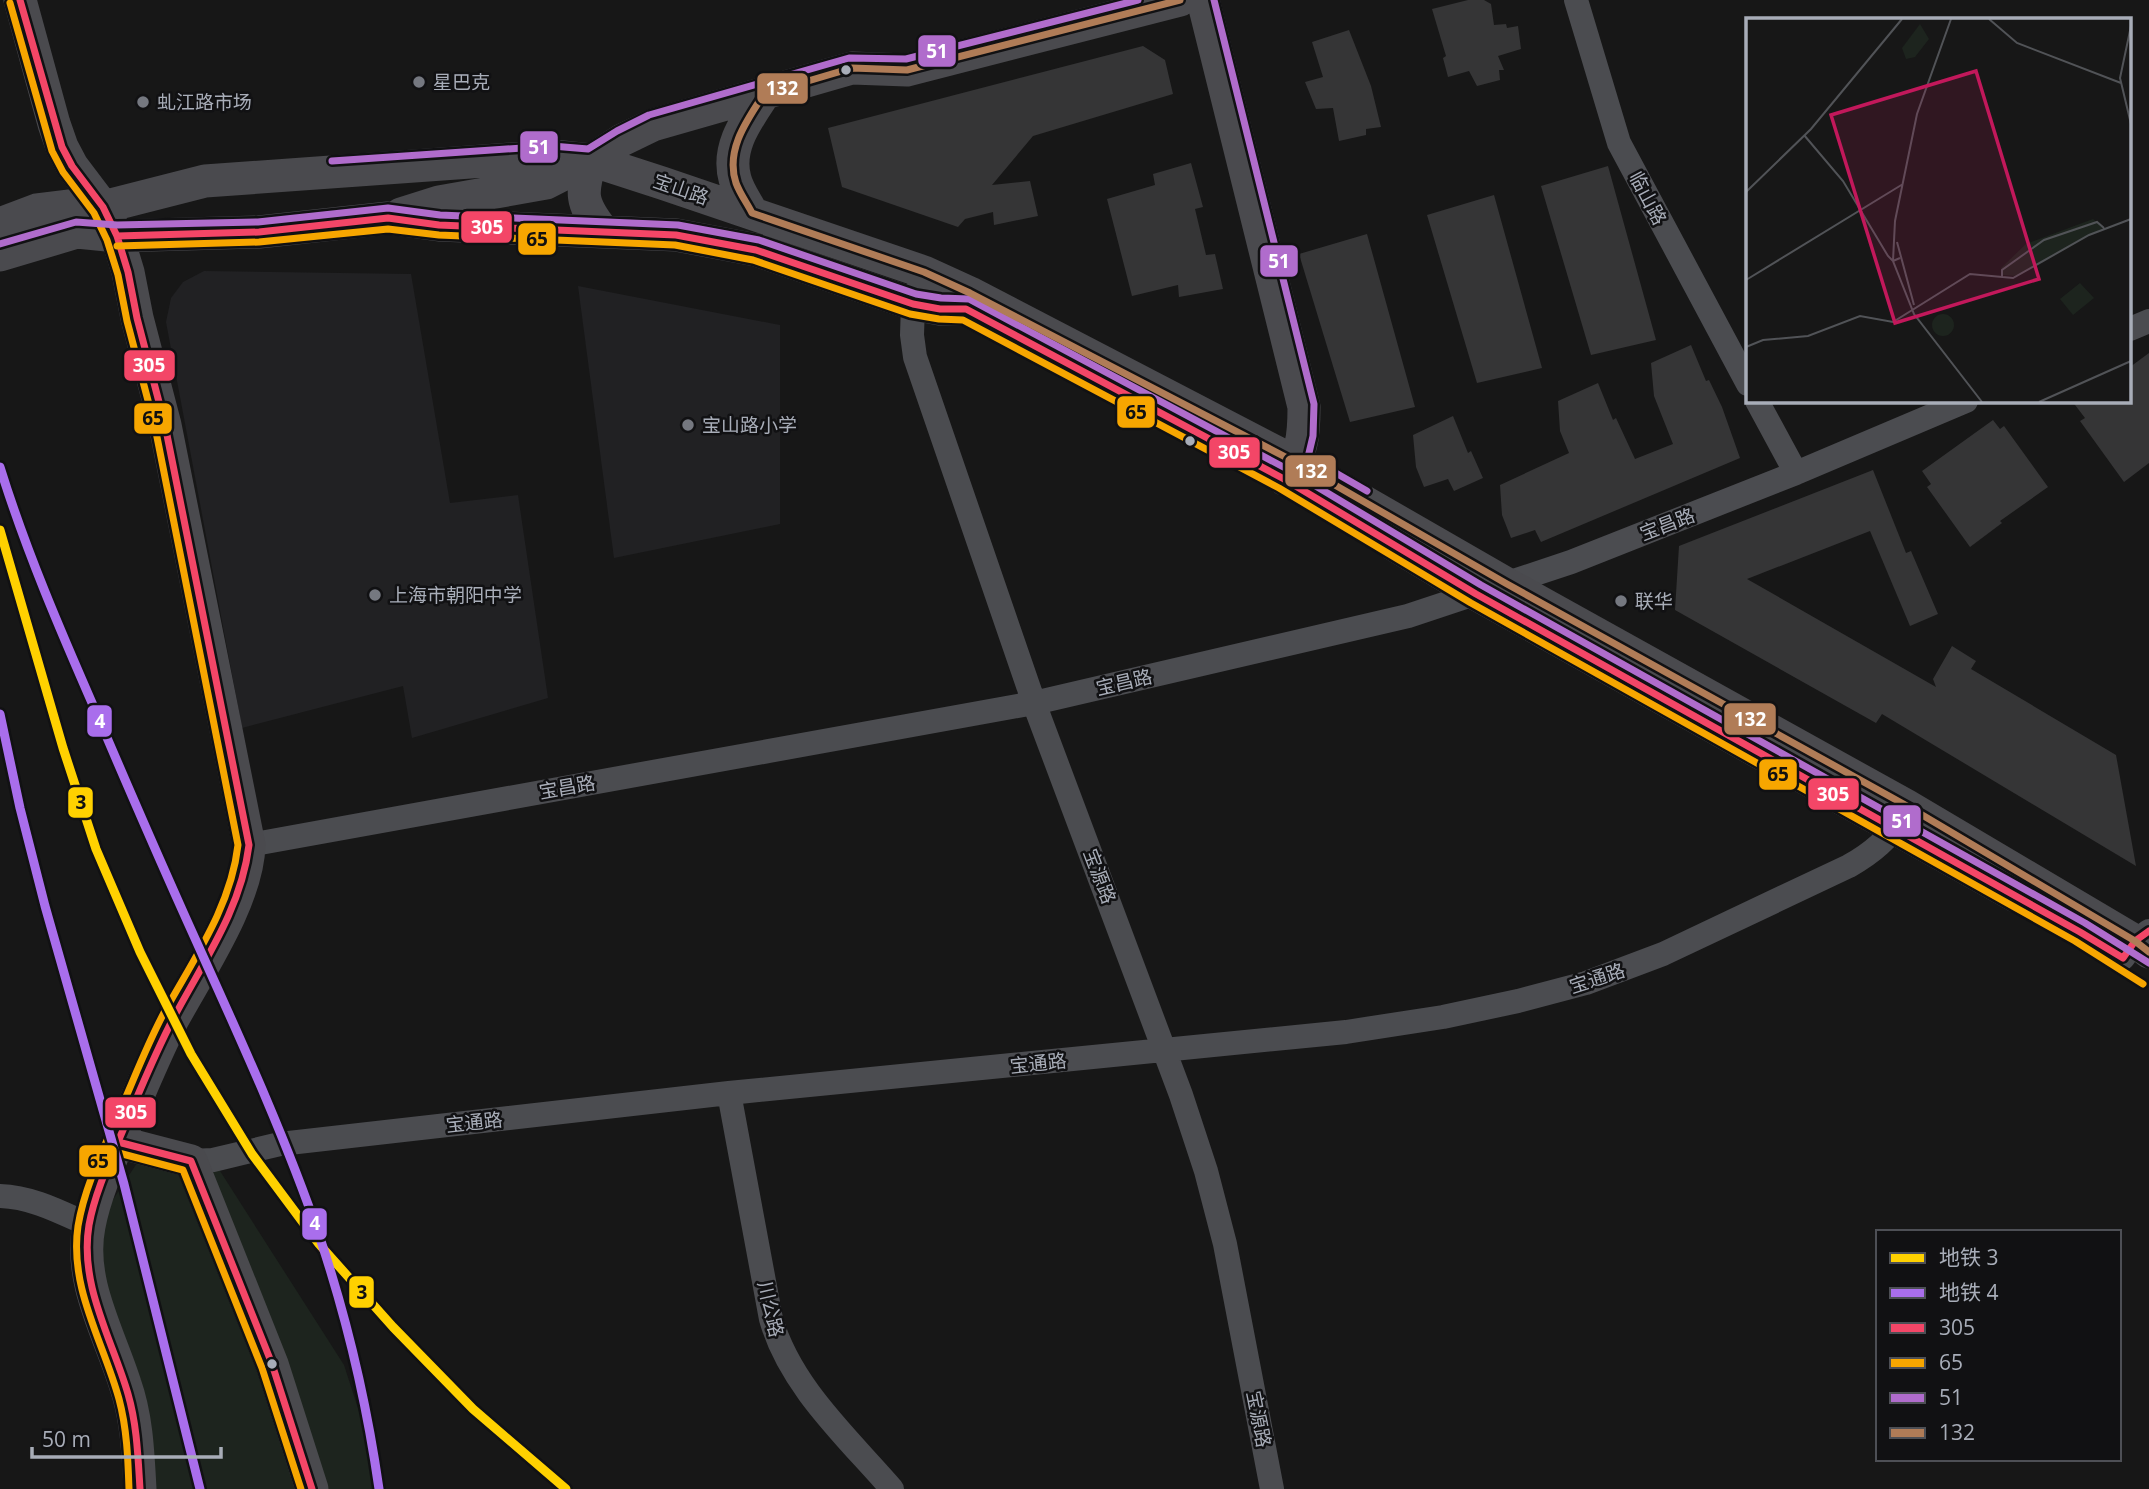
<svg xmlns="http://www.w3.org/2000/svg" width="2149" height="1489" font-family="'Open Sans','Noto Sans SC',sans-serif">
  <style>
    .built { fill: #212123 }
    .green { fill: #1d241e }
    .building { fill: #353536 }
    .lines { fill: none; stroke-linecap: round; stroke-linejoin: round }
    .street { stroke: #4b4c50; stroke-width: 24 }
    .secondary { stroke: #4a4a4e; stroke-width: 33 }
    .bus-1-casing { stroke: #111113; stroke-width: 12 }
    .bus-2-casing { stroke: #111113; stroke-width: 12 }
    .bus-3-casing { stroke: #111113; stroke-width: 12 }
    .bus-4-casing { stroke: #111113; stroke-width: 12 }
    .bus-1 { stroke: #f34667; stroke-width: 7 }
    .bus-2 { stroke: #f7a600; stroke-width: 7 }
    .bus-3 { stroke: #b06ccc; stroke-width: 7 }
    .bus-4 { stroke: #b07c57; stroke-width: 7 }
    .metro-1-casing { stroke: #111113; stroke-width: 14 }
    .metro-2-casing { stroke: #111113; stroke-width: 14 }
    .metro-1 { stroke: #ffd100; stroke-width: 9 }
    .metro-2 { stroke: #a96eec; stroke-width: 9 }
    .bus-dot { fill: #a8adb8; stroke: #111113; stroke-width: 2.5 }
    .poi-dot { fill: #757880; stroke: #111113; stroke-width: 2.5 }
    .labels { text-anchor: middle; dominant-baseline: central; stroke-width: 5; stroke-linejoin: round; paint-order: stroke }
    .poi-label { font-size: 19px; fill: #a8adb8; stroke: #111113; text-anchor: start }
    .street-label { font-size: 19px; fill: #a8adb8; stroke: #111113 }
    .inset-road { fill: none; stroke: #515357; stroke-width: 2 }
    .view { fill: #c2185b; fill-opacity: 0.15; stroke: #c2185b; stroke-width: 3.5 }
    .inset-edge { fill: none; stroke: #a8adb8; stroke-width: 3.5 }
    .line-badge { stroke: #111113; stroke-width: 2.5 }
    .badge-label { font-size: 19px; text-anchor: middle; font-weight: bold; fill: #fff }
    .pale-badge-label { font-size: 19px; text-anchor: middle; font-weight: bold; fill: #111 }
  </style>
  <rect width="100%" height="100%" fill="#171717"/>
  <path class="built" d="M 204,271 L 411,274 L 450,503 L 518,495 L 548,698 L 412,738 L 403,686 L 242,728 L 166,322 L 171,298 L 183,282 Z
    M 578,286 L 780,325 L 780,524 L 614,558 Z"/>
  <path class="green" d="M 139,1160 L 213,1160 L 344,1365 L 375,1461 L 379,1489 L 148,1489 L 97,1275 L 101,1218 Z"/>
  <path class="building" d="M 1468,0 L 1484,0 L 1491,4 L 1494,25 L 1506,24 L 1507,28 L 1518,26 L 1521,49 L 1498,56 L 1504,70 L 1499,70 L 1500,80 L 1477,86 L 1469,71 L 1448,77 L 1443,58 L 1446,56 L 1432,9 Z
    M 1349,30 L 1371,86 L 1381,127 L 1366,129 L 1366,135 L 1339,141 L 1333,108 L 1316,109 L 1305,82 L 1323,77 L 1312,42 Z
    M 1143,46 L 1165,60 L 1173,94 L 1033,136 L 992,185 L 1030,181 L 1038,216 L 994,225 L 993,212 L 965,219 L 958,227 L 842,187 L 828,128 Z
    M 1191,163 L 1203,207 L 1195,209 L 1206,255 L 1215,254 L 1223,289 L 1179,297 L 1178,285 L 1132,296 L 1107,199 L 1155,185 L 1153,174 Z
    M 1608,166 L 1656,340 L 1591,355 L 1541,186 Z
    M 1494,195 L 1542,368 L 1477,383 L 1427,215 Z
    M 1367,234 L 1415,407 L 1350,422 L 1299,254 Z
    M 1691,345 L 1706,381 L 1709,380 L 1722,407 L 1740,458 L 1541,542 L 1535,530 L 1511,538 L 1502,515 L 1500,485 L 1569,453 L 1560,431 L 1558,401 L 1598,383 L 1613,420 L 1616,418 L 1635,459 L 1673,444 L 1654,396 L 1651,363 Z
    M 2149,353 L 2149,463 L 2124,482 L 2080,421 L 2085,418 L 2072,401 L 2130,401 L 2130,367 Z
    M 1453,416 L 1468,453 L 1471,451 L 1483,478 L 1454,491 L 1448,479 L 1424,487 L 1416,467 L 1413,435 Z
    M 1993,420 L 2000,429 L 2004,426 L 2048,487 L 2000,521 L 2002,523 L 1970,547 L 1927,487 L 1931,484 L 1922,471 Z
    M 1873,470 L 1906,553 L 1911,551 L 1938,614 L 1910,626 L 1870,531 L 1747,579 L 1936,687 L 1933,679 L 1952,646 L 1976,661 L 1971,669 L 2116,755 L 2136,866 L 1882,714 L 1876,723 L 1675,610 L 1679,546 Z"/>
  <g class="lines">
    <path class="street" d="M 1576,0 L 1619,143 L 1748,384
      M 924,272 L 913,304 L 912,335 L 915,357 L 1034,703 L 1181,1095 L 1206,1171 L 1225,1244 L 1272,1489
      M 2130,329 L 2149,321
      M 1757,401 L 1796,473
      M 249,845 L 1034,703 L 1408,616 L 1571,562 L 1796,473 L 1966,401
      M 2123,958 L 2135,941 L 2149,931
      M 729,1093 L 771,1319 C 790,1386 847,1437 892,1489
      M 191,1161 L 213,1160 L 280,1144 L 729,1093 L 1346,1032 L 1443,1017 L 1518,1001 L 1586,983 L 1663,954 L 1849,866 C 1872,853 1889,839 1902,816
      M 0,1196 C 32,1197 60,1212 89,1225"/>
    <path class="secondary" d="M 20,0 L 54,124 L 62,147 L 72,166 L 103,207 L 117,236 L 128,272 L 137,318 L 165,425 L 249,845 C 248,899 199,971 173,1019 C 156,1052 142,1087 127,1121 C 113,1155 96,1190 89,1226 C 78,1281 109,1333 125,1384 C 137,1418 138,1454 140,1489
      M 1203,0 L 1304,407 C 1304,440 1302,451 1284,479
      M 591,160 C 581,193 580,202 602,230
      M 752,213 C 747,203 738,191 735,179 C 726,147 747,120 764,94
      M 401,214 L 439,202 L 546,183 L 591,160 L 622,140 L 653,125 L 852,68 L 907,70 L 1180,0
      M 0,224 L 37,210 L 78,205 L 103,207 L 205,181 L 553,156 L 591,160 L 662,183 L 924,272 L 970,293 L 1295,462 L 1507,584 L 1907,806 L 2135,941 L 2149,952
      M 0,255 L 77,232 L 117,236 L 259,232 L 388,218 L 439,225 L 676,235 L 756,250 L 913,304 L 940,309 L 966,309 L 990,322
      M 1393,544 L 1476,594 L 2016,896
      M 118,1142 L 191,1161 L 272,1364 L 312,1489"/>
    <defs>
      <path id="bus-1" d="M 20,0 L 62,147 L 72,166 L 103,207 L 117,236 L 128,272 L 137,318 L 165,425 L 249,845 C 241,910 203,962 173,1019 C 154,1055 139,1093 123,1130 C 110,1161 95,1192 89,1225 C 79,1285 112,1339 128,1394 C 137,1425 138,1457 140,1489
        M 117,236 L 259,232 L 388,218 L 439,225 L 676,235 L 756,250 L 913,304 L 940,309 L 966,309 L 1284,479 L 1476,594 L 2080,932 L 2123,958 L 2135,941 L 2149,931
        M 118,1142 L 191,1161 L 272,1364 L 312,1489"/>
      <path id="bus-2" d="M 10,3 L 52,151 L 63,172 L 94,213 L 107,240 L 118,275 L 127,321 L 155,427 L 238,845 C 231,906 195,957 166,1009 C 149,1040 136,1074 122,1106 C 106,1144 85,1184 78,1226 C 69,1288 103,1341 119,1399 C 127,1429 128,1459 129,1489
        M 117,246 L 259,242 L 388,229 L 439,235 L 675,245 L 753,260 L 910,314 L 939,319 L 963,320 L 1279,488 L 1471,603 L 2075,941 L 2143,984
        M 115,1152 L 183,1170 L 262,1368 L 301,1489"/>
      <path id="bus-3" d="M 1214,0 L 1314,404 L 1313,436 L 1308,457 L 1367,491
        M 332,161 L 552,146 L 588,149 L 617,131 L 649,115 L 849,58 L 906,59 L 1138,0
        M 0,244 L 76,222 L 117,225 L 258,222 L 388,208 L 440,215 L 678,225 L 759,240 L 916,294 L 941,298 L 969,299 L 1289,470 L 1481,585 L 2085,923 L 2149,963"/>
      <path id="bus-4" d="M 1180,0 L 907,70 L 852,68 L 764,94 C 747,120 725,150 736,183 C 740,194 747,203 752,213 L 924,272 L 970,293 L 1295,462 L 1507,584 L 1907,806 L 2135,941 L 2149,952"/>
    </defs>
    <use href="#bus-1" class="bus-1-casing"/>
    <use href="#bus-2" class="bus-2-casing"/>
    <use href="#bus-3" class="bus-3-casing"/>
    <use href="#bus-4" class="bus-4-casing"/>
    <use href="#bus-1" class="bus-1"/>
    <use href="#bus-2" class="bus-2"/>
    <use href="#bus-3" class="bus-3"/>
    <use href="#bus-4" class="bus-4"/>
    <defs>
      <path id="metro-1" d="M 0,530 L 63,748 L 96,849 L 140,952 L 191,1054 L 252,1154 L 319,1244 L 393,1327 L 473,1409 L 566,1489"/>
      <path id="metro-2" d="M 0,467 C 26,551 61,632 96,712 C 125,780 154,847 184,914 C 232,1021 282,1127 320,1238 C 347,1319 367,1405 379,1489
        M 0,714 L 20,808 L 45,906 L 124,1184 L 200,1489"/>
    </defs>
    <use href="#metro-1" class="metro-1-casing"/>
    <use href="#metro-2" class="metro-2-casing"/>
    <use href="#metro-1" class="metro-1"/>
    <use href="#metro-2" class="metro-2"/>
  </g>
  <g class="bus-dot">
    <circle cx="846" cy="70" r="6"/>
    <circle cx="1190" cy="441" r="6"/>
    <circle cx="272" cy="1364" r="6"/>
  </g>
  <g class="poi-dot">
    <circle cx="419" cy="82" r="7"/>
    <circle cx="143" cy="102" r="7"/>
    <circle cx="688" cy="425" r="7"/>
    <circle cx="375" cy="595" r="7"/>
    <circle cx="1621" cy="601" r="7"/>
  </g>
  <g class="labels">
    <g class="poi-label">
      <text x="433" y="82">星巴克</text>
      <text x="157" y="102">虬江路市场</text>
      <text x="702" y="425">宝山路小学</text>
      <text x="389" y="595">上海市朝阳中学</text>
      <text x="1635" y="601">联华</text>
    </g>
    <g class="street-label">
      <text transform="translate(681 189) rotate(19)">宝山路</text>
      <text transform="translate(1648 198) rotate(62)">临山路</text>
      <text transform="translate(1667 524) rotate(-21)">宝昌路</text>
      <text transform="translate(1124 682) rotate(-13)">宝昌路</text>
      <text transform="translate(567 787) rotate(-10)">宝昌路</text>
      <text transform="translate(1100 876) rotate(69)">宝源路</text>
      <text transform="translate(1597 978) rotate(-18)">宝通路</text>
      <text transform="translate(1038 1063) rotate(-6)">宝通路</text>
      <text transform="translate(474 1122) rotate(-6)">宝通路</text>
      <text transform="translate(771 1309) rotate(77)">川公路</text>
      <text transform="translate(1259 1419) rotate(79)">宝源路</text>
    </g>
  </g>
  <g transform="translate(1746 18)">
    <rect width="385" height="385" fill="#171717"/>
    <path d="M 174,6 L 183,21 L 169,39 L 160,41 L 156,30 ZM 347,201 L 357,210 L 270,258 L 257,257 L 255,250 L 280,226 ZM 334,265 L 348,280 L 327,297 L 314,281 ZM186 307a11 11 0 1 1 22 0a11 11 0 1 1-22 0Z" fill="#1d241e"/>
    <path class="inset-road" d="M 205,1 L 171,96 L 149,203 L 147,243 L 168,296 L 236,384M 243,1 L 271,25 L 375,65M 385,8 L 374,60 L 385,106M 58,117 L 97,163 L 142,238 L 147,243 L 154,240M 0,174 L 65,111 L 156,1M 151,224 L 168,287M 256,260 L 256,252 L 298,222 L 351,204 L 358,210M 0,262 L 157,166M 0,329 L 17,322 L 62,318 L 114,298 L 147,304 L 224,256 L 267,260 L 343,217 L 385,201M 293,384 L 385,343"/>
    <path class="view" d="M 230,53 L 293,261 L 149,305 L 85,97 Z"/>
    <rect width="385" height="385" class="inset-edge"/>
  </g>
  <g class="line-badge">
    <rect x="917" y="34" width="40" height="34" rx="7" fill="#b06ccc"/>
    <rect x="756" y="72" width="53" height="33" rx="7" fill="#b07c57"/>
    <rect x="519" y="130" width="40" height="34" rx="7" fill="#b06ccc"/>
    <rect x="460" y="210" width="53" height="34" rx="7" fill="#f34667"/>
    <rect x="517" y="222" width="40" height="34" rx="7" fill="#f7a600"/>
    <rect x="1259" y="244" width="40" height="34" rx="7" fill="#b06ccc"/>
    <rect x="123" y="349" width="53" height="33" rx="7" fill="#f34667"/>
    <rect x="1116" y="395" width="40" height="34" rx="7" fill="#f7a600"/>
    <rect x="133" y="402" width="40" height="33" rx="7" fill="#f7a600"/>
    <rect x="1208" y="436" width="53" height="33" rx="7" fill="#f34667"/>
    <rect x="1284" y="454" width="53" height="34" rx="7" fill="#b07c57"/>
    <rect x="1723" y="702" width="54" height="34" rx="7" fill="#b07c57"/>
    <rect x="86" y="704" width="27" height="34" rx="7" fill="#a96eec"/>
    <rect x="1758" y="758" width="40" height="33" rx="7" fill="#f7a600"/>
    <rect x="1807" y="777" width="53" height="34" rx="7" fill="#f34667"/>
    <rect x="67" y="786" width="27" height="33" rx="7" fill="#ffd100"/>
    <rect x="1882" y="804" width="40" height="34" rx="7" fill="#b06ccc"/>
    <rect x="104" y="1096" width="53" height="33" rx="7" fill="#f34667"/>
    <rect x="78" y="1144" width="40" height="34" rx="7" fill="#f7a600"/>
    <rect x="301" y="1207" width="27" height="34" rx="7" fill="#a96eec"/>
    <rect x="348" y="1275" width="27" height="34" rx="7" fill="#ffd100"/>
  </g>
  <g class="badge-label">
    <text x="937" y="58">51</text>
    <text x="782" y="95">132</text>
    <text x="539" y="154">51</text>
    <text x="487" y="234">305</text>
    <text x="1279" y="268">51</text>
    <text x="149" y="372">305</text>
    <text x="1234" y="459">305</text>
    <text x="1311" y="478">132</text>
    <text x="1750" y="726">132</text>
    <text x="100" y="728">4</text>
    <text x="1833" y="801">305</text>
    <text x="1902" y="828">51</text>
    <text x="131" y="1119">305</text>
    <text x="315" y="1230">4</text>
  </g>
  <g class="pale-badge-label">
    <text x="537" y="246">65</text>
    <text x="1136" y="419">65</text>
    <text x="153" y="425">65</text>
    <text x="1778" y="781">65</text>
    <text x="81" y="809">3</text>
    <text x="98" y="1168">65</text>
    <text x="362" y="1299">3</text>
  </g>
  <rect x="1876" y="1230" width="245" height="231" fill="#111113" stroke="#4d4f55" stroke-width="2"/>
  <rect x="1890" y="1253" width="35" height="10" fill="#ffd100" stroke="#4d4f55" stroke-width="2"/>
  <text x="1939" y="1265" font-size="21" fill="#a8adb8">地铁 3</text>
  <rect x="1890" y="1288" width="35" height="10" fill="#a96eec" stroke="#4d4f55" stroke-width="2"/>
  <text x="1939" y="1300" font-size="21" fill="#a8adb8">地铁 4</text>
  <rect x="1890" y="1323" width="35" height="10" fill="#f34667" stroke="#4d4f55" stroke-width="2"/>
  <text x="1939" y="1335" font-size="21" fill="#a8adb8">305</text>
  <rect x="1890" y="1358" width="35" height="10" fill="#f7a600" stroke="#4d4f55" stroke-width="2"/>
  <text x="1939" y="1370" font-size="21" fill="#a8adb8">65</text>
  <rect x="1890" y="1393" width="35" height="10" fill="#b06ccc" stroke="#4d4f55" stroke-width="2"/>
  <text x="1939" y="1405" font-size="21" fill="#a8adb8">51</text>
  <rect x="1890" y="1428" width="35" height="10" fill="#b07c57" stroke="#4d4f55" stroke-width="2"/>
  <text x="1939" y="1440" font-size="21" fill="#a8adb8">132</text>
  <path d="M32 1447v10h189v-10" fill="none" stroke="#a8adb8" stroke-width="3.5"/>
  <text x="42" y="1447" font-size="21" fill="#a8adb8" stroke="#111113" stroke-width="5" paint-order="stroke">50 m</text>
</svg>
